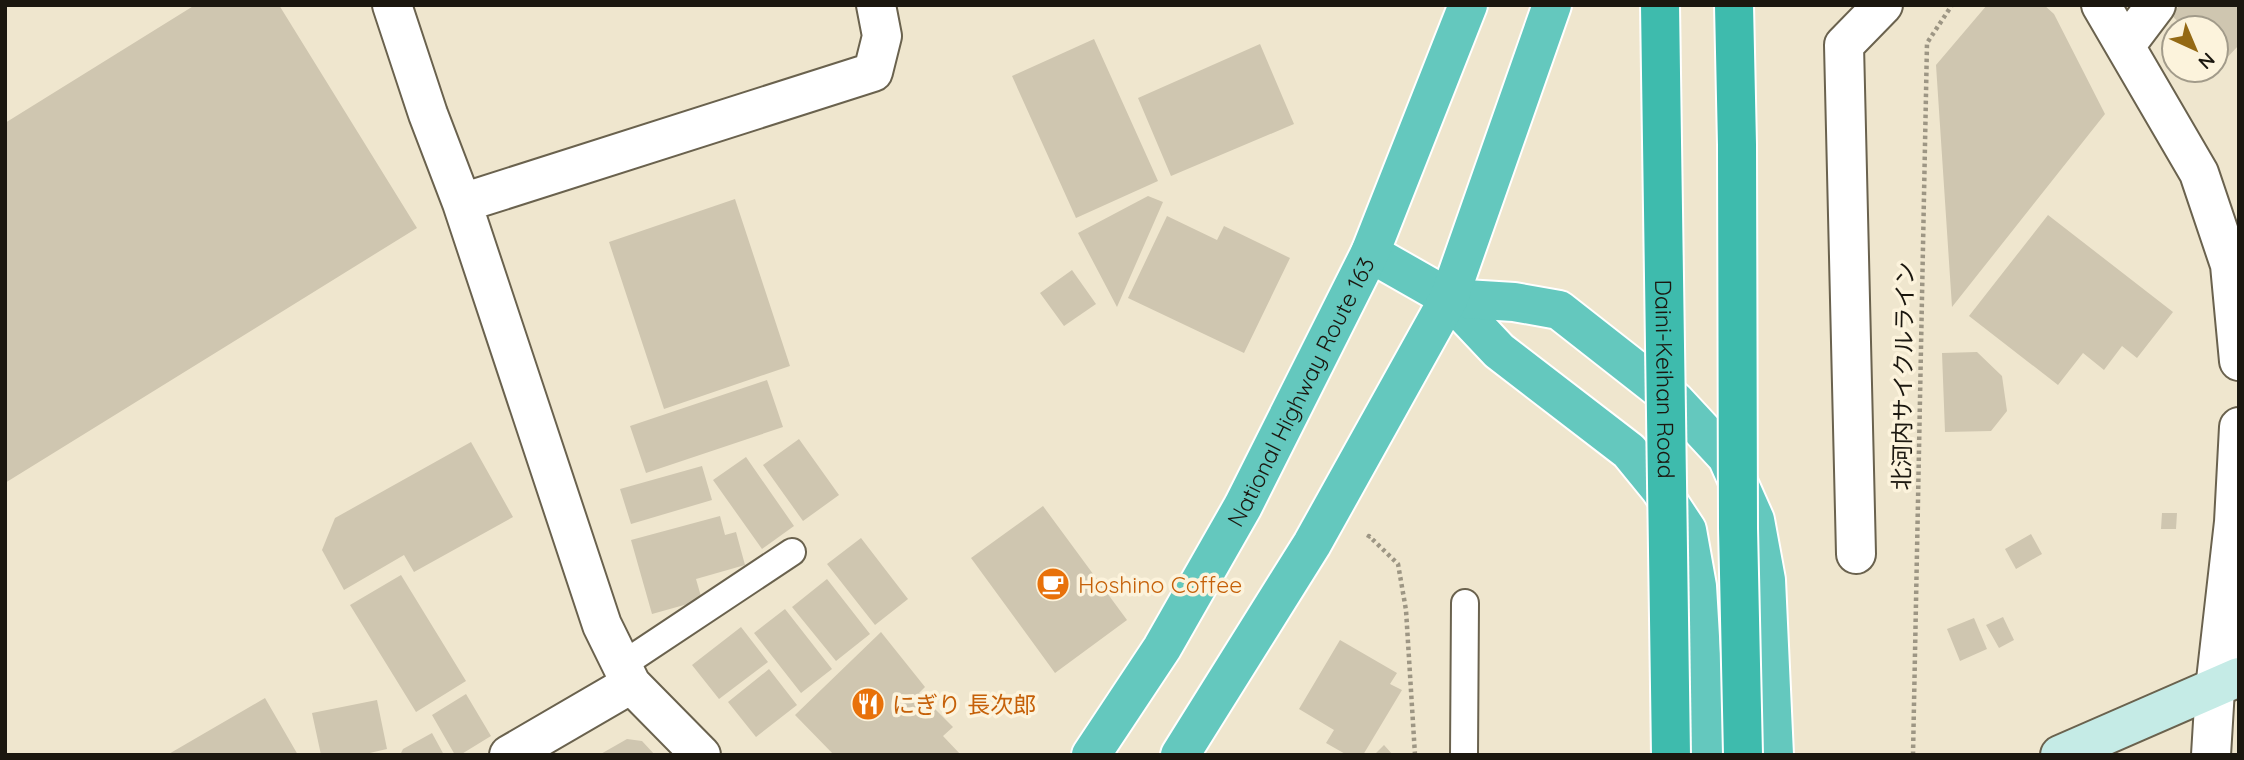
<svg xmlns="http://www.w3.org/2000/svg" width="2244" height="760" font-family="Quicksand,'Noto Sans JP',sans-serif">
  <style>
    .building { fill: #cfc6b0 }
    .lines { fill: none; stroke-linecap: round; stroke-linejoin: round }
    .service-casing { stroke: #6a624e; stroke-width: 30 }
    .minor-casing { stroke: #6a624e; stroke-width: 42 }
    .tertiary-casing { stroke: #6a624e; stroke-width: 42 }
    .secondary-casing { stroke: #6a624e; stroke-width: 42 }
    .trunk-casing { stroke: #fff; stroke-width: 42 }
    .path { stroke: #9d9684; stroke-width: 4.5; stroke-dasharray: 3.5 3.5; stroke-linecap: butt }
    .service { stroke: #fff; stroke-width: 26 }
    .minor { stroke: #fff; stroke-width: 38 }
    .tertiary { stroke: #fff; stroke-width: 38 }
    .secondary { stroke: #c5ebe6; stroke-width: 38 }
    .trunk { stroke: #64c8be; stroke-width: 38 }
    .motorway-bridge-casing { stroke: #fff; stroke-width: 42; stroke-linecap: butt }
    .motorway-bridge { stroke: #3ebbad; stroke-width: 38 }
    .labels { text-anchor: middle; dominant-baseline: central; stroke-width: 7; stroke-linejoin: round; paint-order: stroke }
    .street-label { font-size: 23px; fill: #1b170f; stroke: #fcf3dc }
    .food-label { font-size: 23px; fill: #c56008; stroke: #fcf3dc; text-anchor: start }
  </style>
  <rect width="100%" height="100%" fill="#efe6ce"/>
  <path class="building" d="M 195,5 L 279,5 L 417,228 L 5,483 L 5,123 Z
    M 1987,5 L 2044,5 L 2054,14 L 2105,114 L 1952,307 L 1936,65 Z
    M 2180,5 L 2239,5 L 2239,45 L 2222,63 L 2216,57 L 2216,28 L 2185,28 L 2171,15 Z
    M 1094,39 L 1158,181 L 1076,218 L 1012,76 Z
    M 1260,44 L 1294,124 L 1171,176 L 1138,98 Z
    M 1148,196 L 1163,202 L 1117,307 L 1078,233 Z
    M 735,199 L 790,366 L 664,409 L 609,242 Z
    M 2048,215 L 2173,312 L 2137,358 L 2122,346 L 2104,370 L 2083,353 L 2058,385 L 1969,316 Z
    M 1167,216 L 1217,240 L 1224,226 L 1290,258 L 1244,353 L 1128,298 Z
    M 1072,270 L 1096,304 L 1064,326 L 1040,293 Z
    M 1977,352 L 2002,376 L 2007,411 L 1991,431 L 1945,432 L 1942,353 Z
    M 767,380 L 783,427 L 646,473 L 630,426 Z
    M 799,439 L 839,495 L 803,521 L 763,465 Z
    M 471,442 L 513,517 L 414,572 L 404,555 L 344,590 L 322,550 L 335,518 Z
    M 746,457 L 794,526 L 762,549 L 713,480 Z
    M 702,466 L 712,500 L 631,524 L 620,489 Z
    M 1043,506 L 1127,620 L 1055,673 L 971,558 Z
    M 2162,513 L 2177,513 L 2176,529 L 2161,529 Z
    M 720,516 L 725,535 L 736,532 L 745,565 L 696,579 L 702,600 L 652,614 L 631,540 Z
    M 2031,534 L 2042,554 L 2016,569 L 2005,549 Z
    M 861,538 L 908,599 L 875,625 L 827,564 Z
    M 401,575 L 466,681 L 416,712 L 350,605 Z
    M 827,579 L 870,634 L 836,661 L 792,607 Z
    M 785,609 L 832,669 L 801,693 L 754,633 Z
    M 2003,617 L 2014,640 L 1999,648 L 1986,625 Z
    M 1974,618 L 1987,649 L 1960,661 L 1947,629 Z
    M 741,627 L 768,662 L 719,699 L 692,665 Z
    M 881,632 L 925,687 L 919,693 L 953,727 L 943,736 L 961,755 L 834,755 L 795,715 Z
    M 1340,640 L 1397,673 L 1390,684 L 1402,690 L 1363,755 L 1347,755 L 1326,743 L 1334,730 L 1299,709 Z
    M 769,669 L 797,705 L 756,737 L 728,702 Z
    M 466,694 L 491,736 L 460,755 L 455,755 L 432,715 Z
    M 265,698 L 298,755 L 167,755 Z
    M 377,700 L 387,749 L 361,755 L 321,755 L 312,713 Z
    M 432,733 L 444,755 L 400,755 L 403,749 Z
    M 627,739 L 642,741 L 655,755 L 599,755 Z
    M 1384,745 L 1393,755 L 1374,755 Z"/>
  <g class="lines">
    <defs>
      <path id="service" d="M 622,665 L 792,552
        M 1464,755 L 1465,603"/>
      <path id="minor" d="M 392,5 L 428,114 L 462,203 L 602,625 L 631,684 L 701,755
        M 2101,5 L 2199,173 L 2230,265 L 2239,361
        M 2125,46 L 2156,5
        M 462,203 L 873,72 L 882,36 L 876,5
        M 1856,554 L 1844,45 L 1883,5
        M 2215,689 L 2234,522 L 2239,427
        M 509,755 L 631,684"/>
      <path id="tertiary" d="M 2211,755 L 2215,689"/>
      <path id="secondary" d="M 2060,755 L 2239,677"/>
      <g id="trunk">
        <path d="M 1370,253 L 1449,298 L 1499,351 L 1629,451 L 1660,489 L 1687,530 L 1697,586 L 1707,755"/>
        <path d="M 1449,298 L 1514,302 L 1559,310 L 1675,401 L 1727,457 L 1755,520 L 1766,580 L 1774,755"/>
        <path id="s1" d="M 1091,755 L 1162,648 L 1243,506 L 1370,253 L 1468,5"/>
        <path d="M 1180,755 L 1312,544 L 1449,298 L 1552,5"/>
      </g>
    </defs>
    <use href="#service" class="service-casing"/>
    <use href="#minor" class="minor-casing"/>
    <use href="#tertiary" class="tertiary-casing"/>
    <use href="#secondary" class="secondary-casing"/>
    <use href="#trunk" class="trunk-casing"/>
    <path class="path" d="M 1368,538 L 1369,536 L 1398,564 L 1406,610 L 1415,755
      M 1913,755 L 1927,43 L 1952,5"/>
    <use href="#service" class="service"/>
    <use href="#minor" class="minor"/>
    <use href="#tertiary" class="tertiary"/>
    <use href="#secondary" class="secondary"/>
    <use href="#trunk" class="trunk"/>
    <defs>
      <g id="motorway-bridge">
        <path id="s2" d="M 1660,5 L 1671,755"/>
        <path d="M 1734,5 L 1737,145 L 1738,528 L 1743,755"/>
      </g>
    </defs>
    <use href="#motorway-bridge" class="motorway-bridge-casing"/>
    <use href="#motorway-bridge" class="motorway-bridge"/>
  </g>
  <defs>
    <symbol id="cafe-disc" viewBox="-11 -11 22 22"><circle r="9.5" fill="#e8710a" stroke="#fcf3dc"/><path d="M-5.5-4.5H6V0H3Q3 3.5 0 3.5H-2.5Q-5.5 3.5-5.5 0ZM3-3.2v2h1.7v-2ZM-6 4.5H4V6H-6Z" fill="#fff"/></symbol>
    <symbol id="restaurant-disc" viewBox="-11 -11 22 22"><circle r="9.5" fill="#e8710a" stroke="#fcf3dc"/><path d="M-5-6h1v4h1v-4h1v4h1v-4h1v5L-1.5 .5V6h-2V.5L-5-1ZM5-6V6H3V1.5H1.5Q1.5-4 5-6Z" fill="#fff"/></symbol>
  </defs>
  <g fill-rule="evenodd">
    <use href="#cafe-disc" x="1034" y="565" width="38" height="38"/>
    <use href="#restaurant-disc" x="849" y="685" width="38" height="38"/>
  </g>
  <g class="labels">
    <g class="street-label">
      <text transform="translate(1903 376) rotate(-89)">北河内サイクルライン</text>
      <text stroke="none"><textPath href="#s2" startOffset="374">Daini-Keihan Road</textPath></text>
      <text stroke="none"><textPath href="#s1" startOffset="420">National Highway Route 163</textPath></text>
    </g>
    <g class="food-label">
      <text x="1078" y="584">Hoshino Coffee</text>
      <text x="892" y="704">にぎり 長次郎</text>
    </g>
  </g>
  <rect width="2244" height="760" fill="none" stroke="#1b170f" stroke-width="14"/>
  <g transform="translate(2195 49) rotate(136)"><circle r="33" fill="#fcf3dc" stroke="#a29b8a" stroke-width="2"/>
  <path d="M0-5L12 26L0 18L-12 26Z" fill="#946914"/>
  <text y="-10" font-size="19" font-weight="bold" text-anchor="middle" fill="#1b170f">N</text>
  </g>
</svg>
